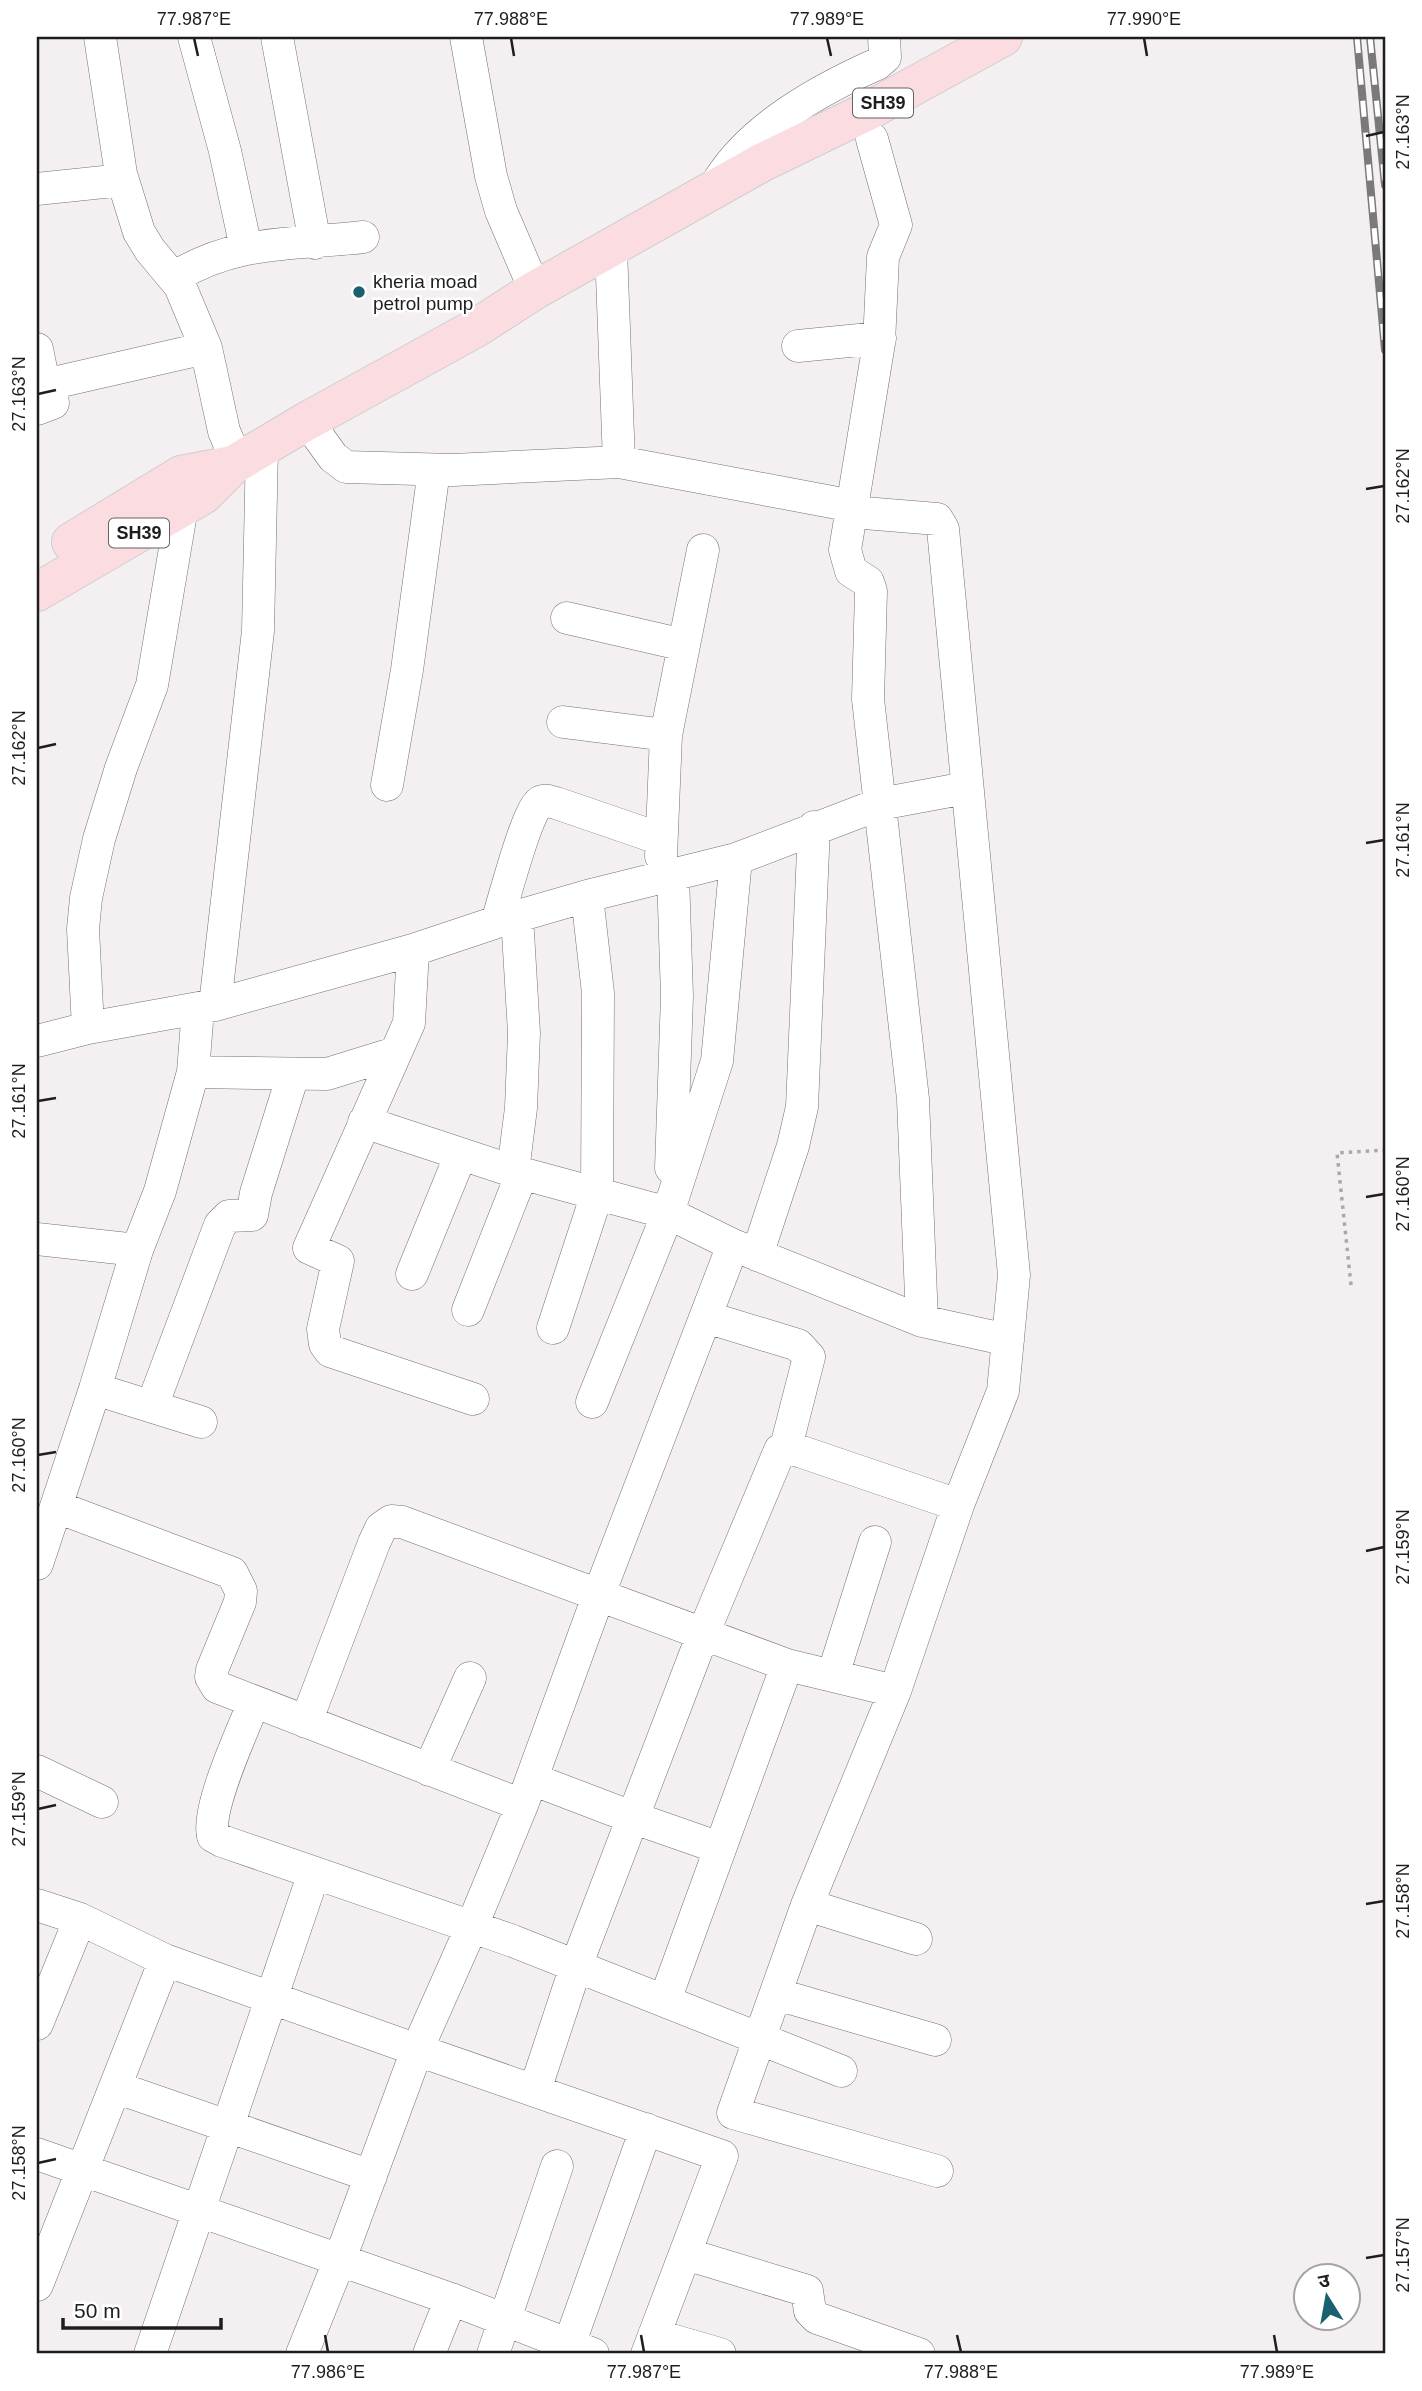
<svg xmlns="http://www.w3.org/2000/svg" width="1422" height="2391" font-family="Helvetica,'Noto Sans Devanagari',sans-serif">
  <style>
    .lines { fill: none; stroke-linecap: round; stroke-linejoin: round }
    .minor-casing { stroke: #747173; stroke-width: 33 }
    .major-casing { stroke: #cecece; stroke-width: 40 }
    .path { stroke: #aba8a9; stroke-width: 3.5; stroke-dasharray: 3.5 5; stroke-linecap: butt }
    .minor { stroke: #fff; stroke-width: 32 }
    .major { stroke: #fbdce0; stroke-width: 38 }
    .rail-casing { stroke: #7c797b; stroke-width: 8 }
    .rail { stroke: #fff; stroke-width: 5; stroke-dasharray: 16; stroke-linecap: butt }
    .ticks { fill: none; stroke: #1f1e1f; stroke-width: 2.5 }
    .poi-dot { fill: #196071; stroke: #fff; stroke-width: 2.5 }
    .labels { text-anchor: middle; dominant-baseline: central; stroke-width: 5; stroke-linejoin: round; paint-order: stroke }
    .shield { fill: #fff; stroke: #626262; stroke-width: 2 }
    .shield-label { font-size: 18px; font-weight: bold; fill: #1f1e1f }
    .poi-label { font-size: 19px; fill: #1f1e1f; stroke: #fff; text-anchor: start }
    .neatline { fill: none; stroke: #1f1e1f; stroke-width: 2.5 }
    .ticks-label { font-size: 18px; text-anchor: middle; fill: #1f1e1f }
  </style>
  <rect width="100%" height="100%" fill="#f4f0f2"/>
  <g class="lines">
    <defs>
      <path id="minor" d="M 100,37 L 121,174 L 139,232 L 150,250 L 180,286 L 206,348 L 224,431 L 237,462
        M 194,37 L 225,151 L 246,248
        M 277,37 L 315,243
        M 466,37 L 491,176 L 501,211 L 535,290
        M 872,139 L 896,225 L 883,257 L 879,343 L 845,550 L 851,571 L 868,582 L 871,591 L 868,699 L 913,1099 L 922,1321
        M 719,180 C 753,126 821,89 877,64 L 885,57 L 884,37
        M 37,189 L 123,180
        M 611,249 L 619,462 L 853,506
        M 175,277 C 236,239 294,245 363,237
        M 798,346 L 880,338
        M 37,349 L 42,374 L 50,386
        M 37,409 L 53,403 L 50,386 L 53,383 L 206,348
        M 307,421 L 333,457 L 346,467 L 453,470 L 619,462
        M 852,512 L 937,519 L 943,529 L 1014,1275 L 1003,1391 L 958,1505 L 895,1691 L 807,1905 L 733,2113 L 937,2171
        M 567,618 L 684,645
        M 563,722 L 666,735 L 661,856
        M 666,735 L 703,550
        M 387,785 L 407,670 L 434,470
        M 497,922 C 503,903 527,810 540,802 C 545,799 551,802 556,803 L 661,839
        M 413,950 L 409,1023 L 309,1248 L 338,1261 L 323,1329 L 325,1344 L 330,1351 L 473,1399
        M 215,1005 L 258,631 L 262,448
        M 88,1028 L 83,929 L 86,898 L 99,839 L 121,768 L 152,685 L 182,507
        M 37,1041 L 88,1028 L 215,1005 L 413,950 L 497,922 L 587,896 L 736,859 L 880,804 L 966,788
        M 193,1072 L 327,1074 L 395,1053
        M 364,1122 L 513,1171 L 668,1213 L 733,1245 L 922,1321 L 1008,1340
        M 671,1168 L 677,996 L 673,875
        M 513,1171 L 521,1108 L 524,1033 L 517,916
        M 37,1239 L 137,1250
        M 757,1255 L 793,1146 L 802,1107 L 814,827
        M 412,1274 L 461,1154
        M 468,1310 L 522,1173
        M 706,1317 L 798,1345 L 809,1357 L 786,1447
        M 553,1328 L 597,1194 L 598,993 L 587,896
        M 95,1389 L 201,1422
        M 592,1402 L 668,1213 L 717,1061 L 736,859
        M 152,1406 L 220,1225 L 229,1216 L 252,1215 L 256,1193 L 293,1075
        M 57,1507 L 232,1573 L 241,1591 L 240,1602 L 212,1670 L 211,1677 L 217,1687 L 522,1805
        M 37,1564 L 95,1389 L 137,1250 L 160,1191 L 193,1072 L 198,1009
        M 833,1675 L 875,1542
        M 254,1702 C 243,1730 206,1808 213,1836 L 222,1841 L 513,1941 L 841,2071
        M 306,1722 L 374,1543 L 381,1528 L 391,1521 L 402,1522 L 787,1665 L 895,1691
        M 429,1770 L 470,1678
        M 37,1771 L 102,1802
        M 532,1779 L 634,1818 L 720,1848
        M 37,1905 L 80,1919 L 165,1960 L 417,2050 L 722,2156 L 647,2354
        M 807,1905 L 916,1939
        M 776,1994 L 935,2040
        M 665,2000 L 787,1665
        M 37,2024 L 80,1919
        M 115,2087 L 371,2176
        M 535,2090 L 576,1966 L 703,1634 L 780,1450 L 786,1447 L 802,1452 L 958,1505
        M 37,2154 L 451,2299 L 593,2354
        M 686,2254 L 801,2289 L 807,2291 L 810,2311 L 817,2318 L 919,2354
        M 37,2285 L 165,1960
        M 654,2335 L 720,2354
        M 569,2345 L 646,2129
        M 150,2354 L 314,1873
        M 302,2354 L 340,2259 L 417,2050 L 472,1926 L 522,1805 L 599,1594 L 733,1245
        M 429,2354 L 451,2299
        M 493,2354 L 557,2166"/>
      <path id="major" d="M 71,542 L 181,475 L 233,465
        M 37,592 L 203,495 L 233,465 L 307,421 L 476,328 L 535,290 L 761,163 L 868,111 L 1003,37"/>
    </defs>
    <use href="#minor" class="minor-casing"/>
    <use href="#major" class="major-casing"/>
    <path class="path" d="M 1351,1285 L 1337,1153 L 1385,1150"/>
    <use href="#minor" class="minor"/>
    <use href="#major" class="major"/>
    <defs>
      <path id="rail" d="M 1357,37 L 1385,350
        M 1370,37 L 1385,185"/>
    </defs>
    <use href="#rail" class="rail-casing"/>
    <use href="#rail" class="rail"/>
  </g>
  <path class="ticks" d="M 194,38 L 198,56M 511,38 L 514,56M 827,38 L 831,56M 1144,38 L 1147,56M 1366,136 L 1384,132M 38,394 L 56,390M 1366,489 L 1384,486M 38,748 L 56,744M 1366,843 L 1384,840M 38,1101 L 56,1098M 1366,1197 L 1384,1194M 38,1455 L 56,1452M 1366,1551 L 1384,1547M 38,1809 L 56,1805M 1366,1904 L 1384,1901M 38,2163 L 56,2159M 1366,2258 L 1384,2255M 325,2335 L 328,2352M 641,2335 L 644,2352M 957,2335 L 961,2352M 1274,2335 L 1277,2352"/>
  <circle class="poi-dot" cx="359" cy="292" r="7"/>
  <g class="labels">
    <g class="shield">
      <rect x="853" y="88.5" width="60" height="29" rx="5"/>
      <rect x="109" y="518.5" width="60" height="29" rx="5"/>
    </g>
    <g class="shield-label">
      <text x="883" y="103">SH39</text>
      <text x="139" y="533">SH39</text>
    </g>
    <g class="poi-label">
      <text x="373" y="281">kheria moad<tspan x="373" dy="22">petrol pump</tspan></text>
    </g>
  </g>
  <rect width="1422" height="2391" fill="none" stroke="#ffffff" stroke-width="77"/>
  <g transform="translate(1327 2297) rotate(349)"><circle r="33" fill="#ffffff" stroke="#a5a5a5" stroke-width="2"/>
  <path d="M0-5L12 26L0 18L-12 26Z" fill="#196071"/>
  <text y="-10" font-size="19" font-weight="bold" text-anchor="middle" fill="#1f1e1f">उ</text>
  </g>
  <path d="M63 2318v10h158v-10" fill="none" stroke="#1f1e1f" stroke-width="3.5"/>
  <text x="74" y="2318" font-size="21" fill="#1f1e1f" stroke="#ffffff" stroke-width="5" paint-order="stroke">50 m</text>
  <rect x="38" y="38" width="1346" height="2314" class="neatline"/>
  <g class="ticks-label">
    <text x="194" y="25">77.987°E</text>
    <text x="511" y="25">77.988°E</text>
    <text x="827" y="25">77.989°E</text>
    <text x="1144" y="25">77.990°E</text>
    <text transform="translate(1403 132) rotate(-90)" y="6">27.163°N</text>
    <text transform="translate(19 394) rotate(-90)" y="6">27.163°N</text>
    <text transform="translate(1403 486) rotate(-90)" y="6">27.162°N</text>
    <text transform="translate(19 748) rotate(-90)" y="6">27.162°N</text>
    <text transform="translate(1403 840) rotate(-90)" y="6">27.161°N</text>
    <text transform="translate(19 1101) rotate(-90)" y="6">27.161°N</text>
    <text transform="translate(1403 1194) rotate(-90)" y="6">27.160°N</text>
    <text transform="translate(19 1455) rotate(-90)" y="6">27.160°N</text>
    <text transform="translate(1403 1547) rotate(-90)" y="6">27.159°N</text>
    <text transform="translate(19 1809) rotate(-90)" y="6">27.159°N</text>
    <text transform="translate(1403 1901) rotate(-90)" y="6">27.158°N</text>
    <text transform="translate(19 2163) rotate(-90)" y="6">27.158°N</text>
    <text transform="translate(1403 2255) rotate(-90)" y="6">27.157°N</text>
    <text x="328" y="2378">77.986°E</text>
    <text x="644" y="2378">77.987°E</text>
    <text x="961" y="2378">77.988°E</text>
    <text x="1277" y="2378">77.989°E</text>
  </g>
</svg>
